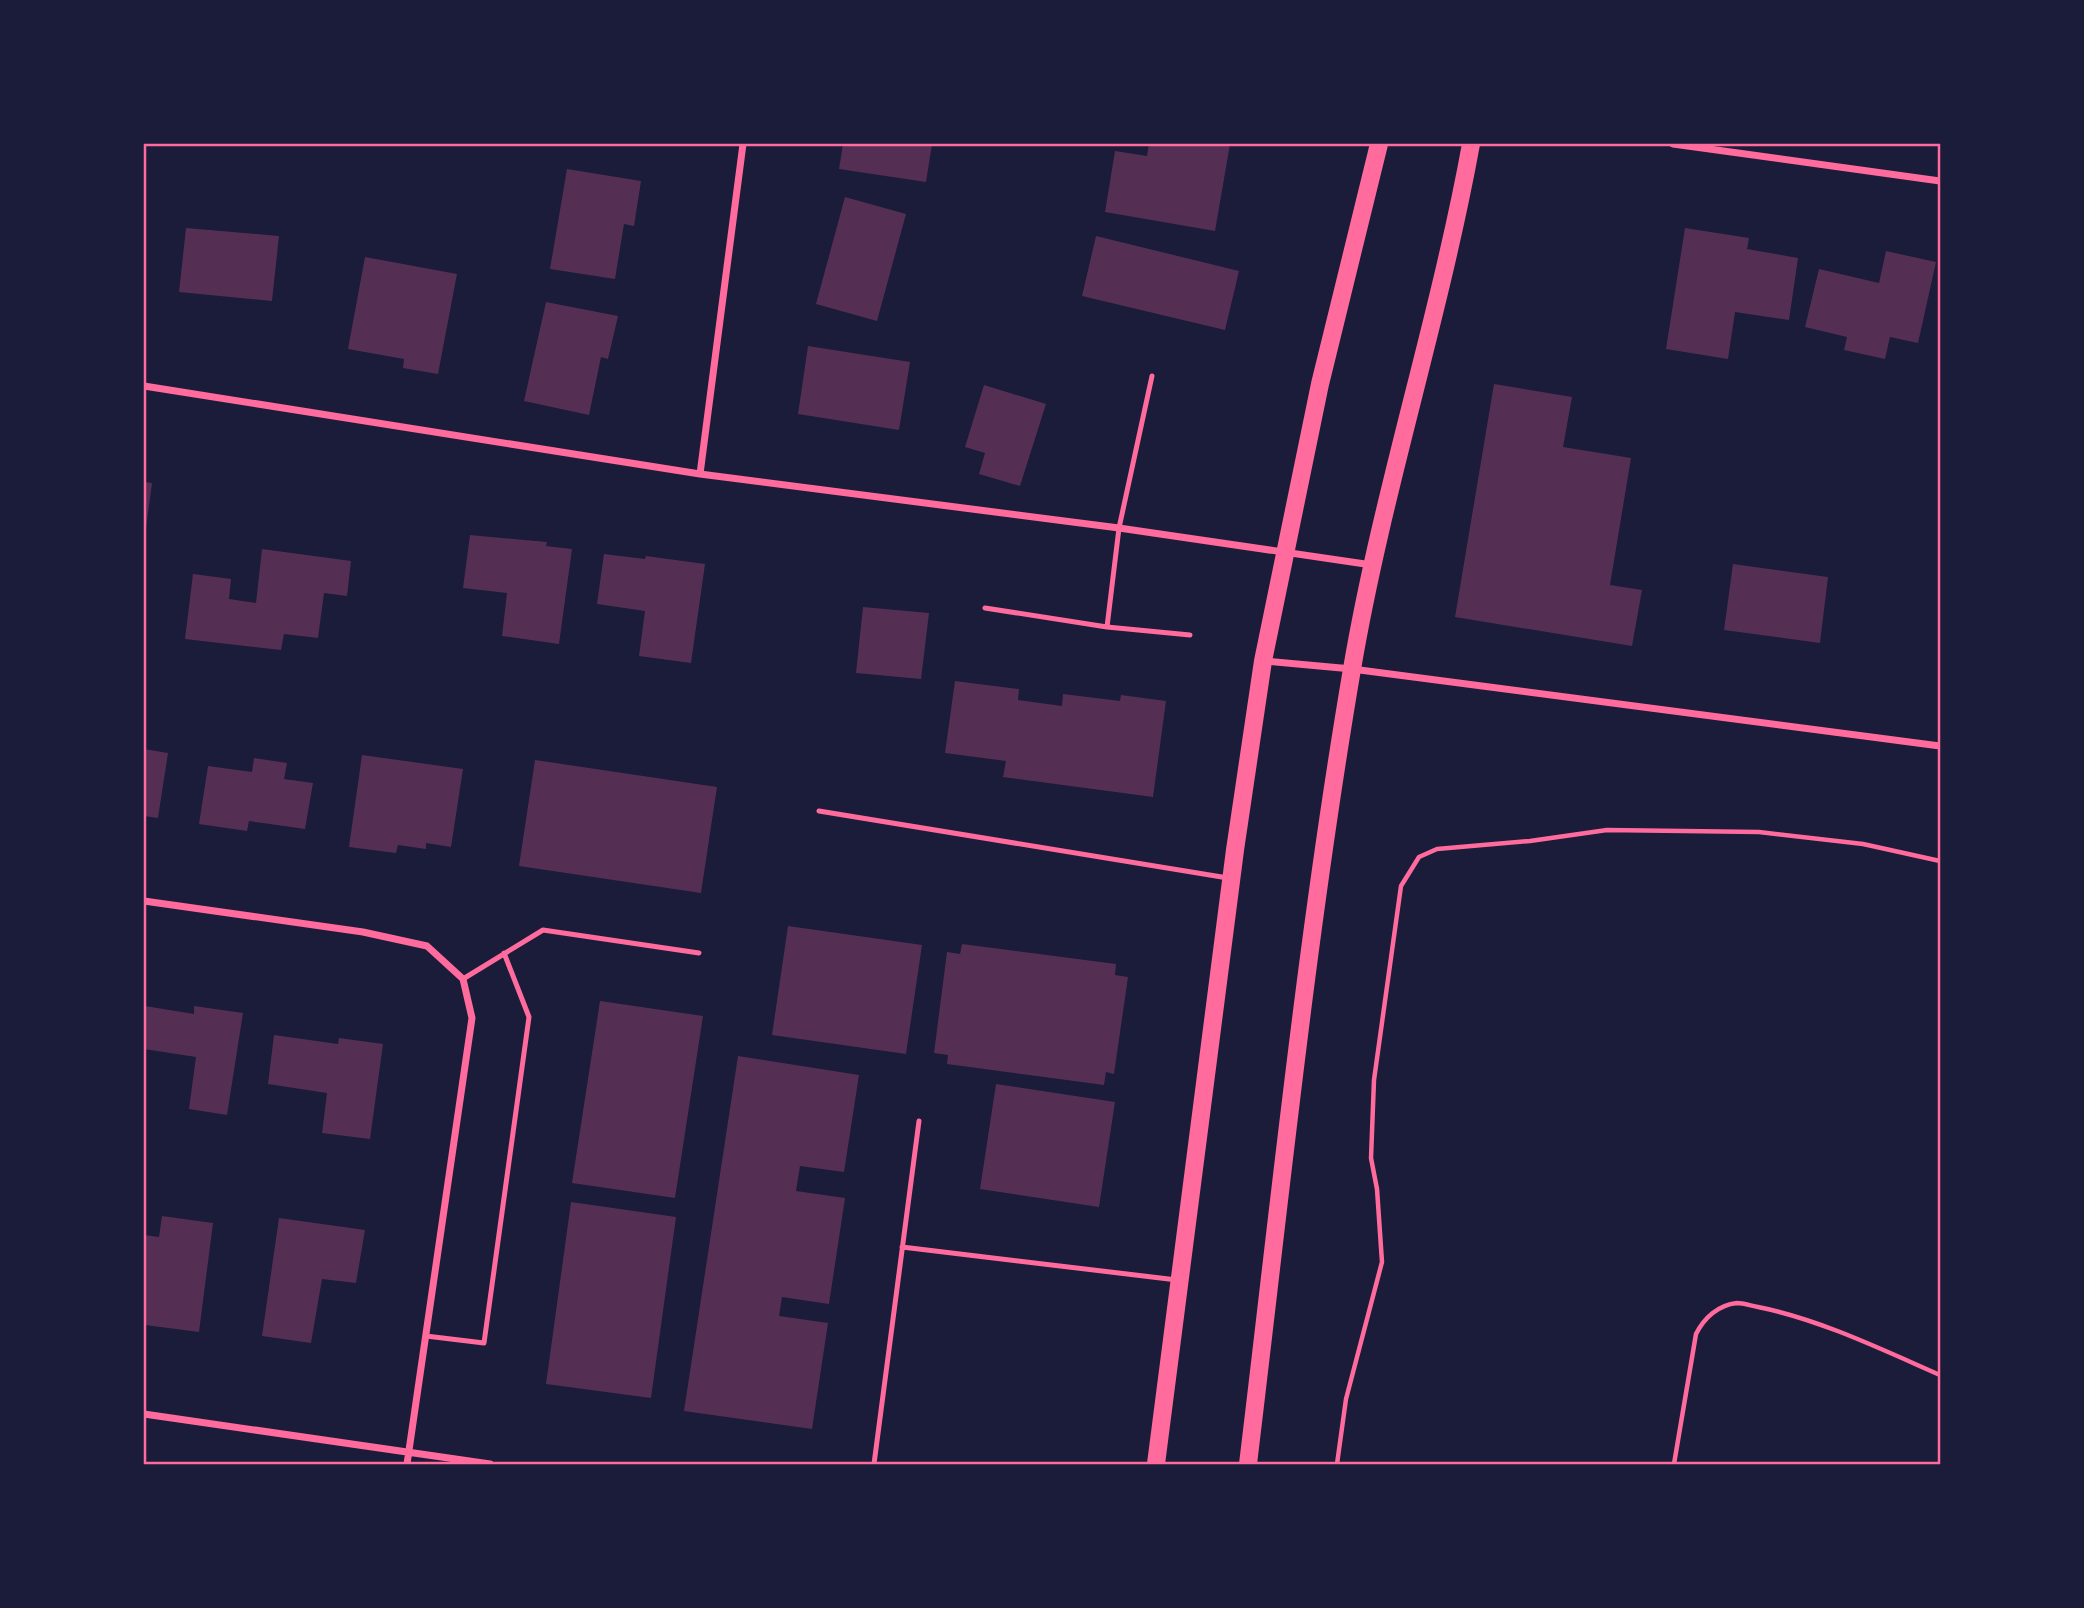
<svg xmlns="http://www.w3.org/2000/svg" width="2084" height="1608" font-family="Overpass,sans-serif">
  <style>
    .building { fill: #542f53 }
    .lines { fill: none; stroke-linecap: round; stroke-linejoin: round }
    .path { stroke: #ff6b9d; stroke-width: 4.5 }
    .service { stroke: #ff6b9d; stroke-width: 5 }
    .minor { stroke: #ff6b9d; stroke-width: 7 }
    .primary { stroke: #ff6b9d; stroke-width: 18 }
    .neatline { fill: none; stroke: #ff6b9d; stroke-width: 2.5 }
  </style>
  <rect width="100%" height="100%" fill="#1b1b3a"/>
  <path class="building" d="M 843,144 L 932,144 L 926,182 L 839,169 Z
    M 1149,144 L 1230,144 L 1215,231 L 1105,212 L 1115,151 L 1147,156 Z
    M 567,169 L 641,181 L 634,226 L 624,224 L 615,279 L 550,269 Z
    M 845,197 L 906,214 L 877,321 L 816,304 Z
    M 186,228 L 279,236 L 272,301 L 179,292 Z
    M 1685,228 L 1749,238 L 1747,249 L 1798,258 L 1789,320 L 1735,312 L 1728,359 L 1666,349 Z
    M 1096,236 L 1239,271 L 1225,330 L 1082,296 Z
    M 1886,251 L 1936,262 L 1918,343 L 1890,337 L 1885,359 L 1844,350 L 1847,337 L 1805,327 L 1819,269 L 1879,283 Z
    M 365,257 L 457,274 L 438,374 L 403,368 L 404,359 L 348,349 Z
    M 546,302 L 618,316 L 608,359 L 601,357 L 589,415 L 524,401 Z
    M 808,346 L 910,362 L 899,430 L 798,414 Z
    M 1494,384 L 1572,397 L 1563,447 L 1631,458 L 1610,585 L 1642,590 L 1632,646 L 1455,617 Z
    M 984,385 L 1046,404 L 1020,486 L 979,474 L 985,453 L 965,447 Z
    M 144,482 L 152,483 L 145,536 L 144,536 Z
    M 470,535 L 547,542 L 546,546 L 572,549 L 559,644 L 502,636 L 507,593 L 463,588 Z
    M 262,549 L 351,561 L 347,596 L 324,593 L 318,638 L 284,634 L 281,650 L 185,639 L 193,574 L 231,579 L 229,599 L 256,603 Z
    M 604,554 L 645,559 L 646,556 L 705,564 L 691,663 L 639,656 L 645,611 L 597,604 Z
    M 1733,564 L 1828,577 L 1820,643 L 1724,630 Z
    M 863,607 L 929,613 L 921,679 L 856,673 Z
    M 955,681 L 1019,689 L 1018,700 L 1062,706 L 1063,694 L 1120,701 L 1121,695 L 1166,701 L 1153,797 L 1003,777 L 1006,761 L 945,753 Z
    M 144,749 L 168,753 L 158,818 L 144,816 Z
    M 362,755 L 463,769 L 451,847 L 426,843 L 426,849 L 398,845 L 396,853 L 349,847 Z
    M 254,758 L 287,763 L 284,779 L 313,783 L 305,829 L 249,821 L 247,831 L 199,824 L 208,766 L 252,772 Z
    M 535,760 L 717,787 L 701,893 L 519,866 Z
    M 788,926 L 922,945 L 906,1054 L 772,1035 Z
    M 962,944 L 1116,964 L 1115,975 L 1128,977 L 1114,1074 L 1106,1072 L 1104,1085 L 947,1064 L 948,1055 L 934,1053 L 947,952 L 960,954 Z
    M 600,1001 L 703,1016 L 675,1198 L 572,1183 Z
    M 145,1006 L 194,1014 L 194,1006 L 243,1013 L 227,1115 L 189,1109 L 196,1057 L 144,1049 Z
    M 274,1035 L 338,1044 L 339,1038 L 383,1044 L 370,1139 L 322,1133 L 327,1093 L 268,1084 Z
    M 738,1056 L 859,1075 L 844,1172 L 800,1166 L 796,1191 L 845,1198 L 829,1304 L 782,1297 L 779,1316 L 828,1323 L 812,1429 L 684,1411 Z
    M 996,1084 L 1115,1102 L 1099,1207 L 980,1189 Z
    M 571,1202 L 676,1217 L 651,1398 L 546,1384 Z
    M 162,1216 L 213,1223 L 199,1332 L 145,1325 L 144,1235 L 159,1237 Z
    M 279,1218 L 365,1230 L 356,1283 L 322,1279 L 311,1343 L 262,1336 Z"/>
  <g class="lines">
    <path class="path" d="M 1337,1464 L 1346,1399 L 1382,1262 L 1377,1189 L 1371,1158 L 1374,1080 L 1401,886 L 1419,857 L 1437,849 L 1530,841 L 1607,830 L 1759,832 L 1863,844 L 1940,861
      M 1674,1464 L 1696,1334 C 1704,1318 1718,1305 1737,1303 C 1743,1303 1752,1306 1758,1307 C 1819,1319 1883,1350 1940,1375"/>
    <path class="service" d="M 1152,376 L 1119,528 L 1107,627 L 1190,635
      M 985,608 L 1107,627
      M 819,811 L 1228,878
      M 463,979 L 543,930 L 699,953
      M 902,1247 L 1177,1280
      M 426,1336 L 484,1343 L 529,1017 L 504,953
      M 874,1464 L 919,1121"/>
    <path class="minor" d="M 1673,144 L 1940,181
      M 144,386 L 700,474 L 1119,528 L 1372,565
      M 700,474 L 743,144
      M 1264,661 L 1352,669 L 1940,746
      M 144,901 L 363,932 L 427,946 L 463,979 L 472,1018 L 407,1464
      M 144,1414 L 490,1464"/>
    <path class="primary" d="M 1156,1464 L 1235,850 L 1263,661 L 1320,384 L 1379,144
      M 1248,1464 C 1280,1199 1307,933 1352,669 C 1382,492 1439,320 1471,144"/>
  </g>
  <rect width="2084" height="1608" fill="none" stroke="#1b1b3a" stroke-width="290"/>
  <rect x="145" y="145" width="1794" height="1318" class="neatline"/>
</svg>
